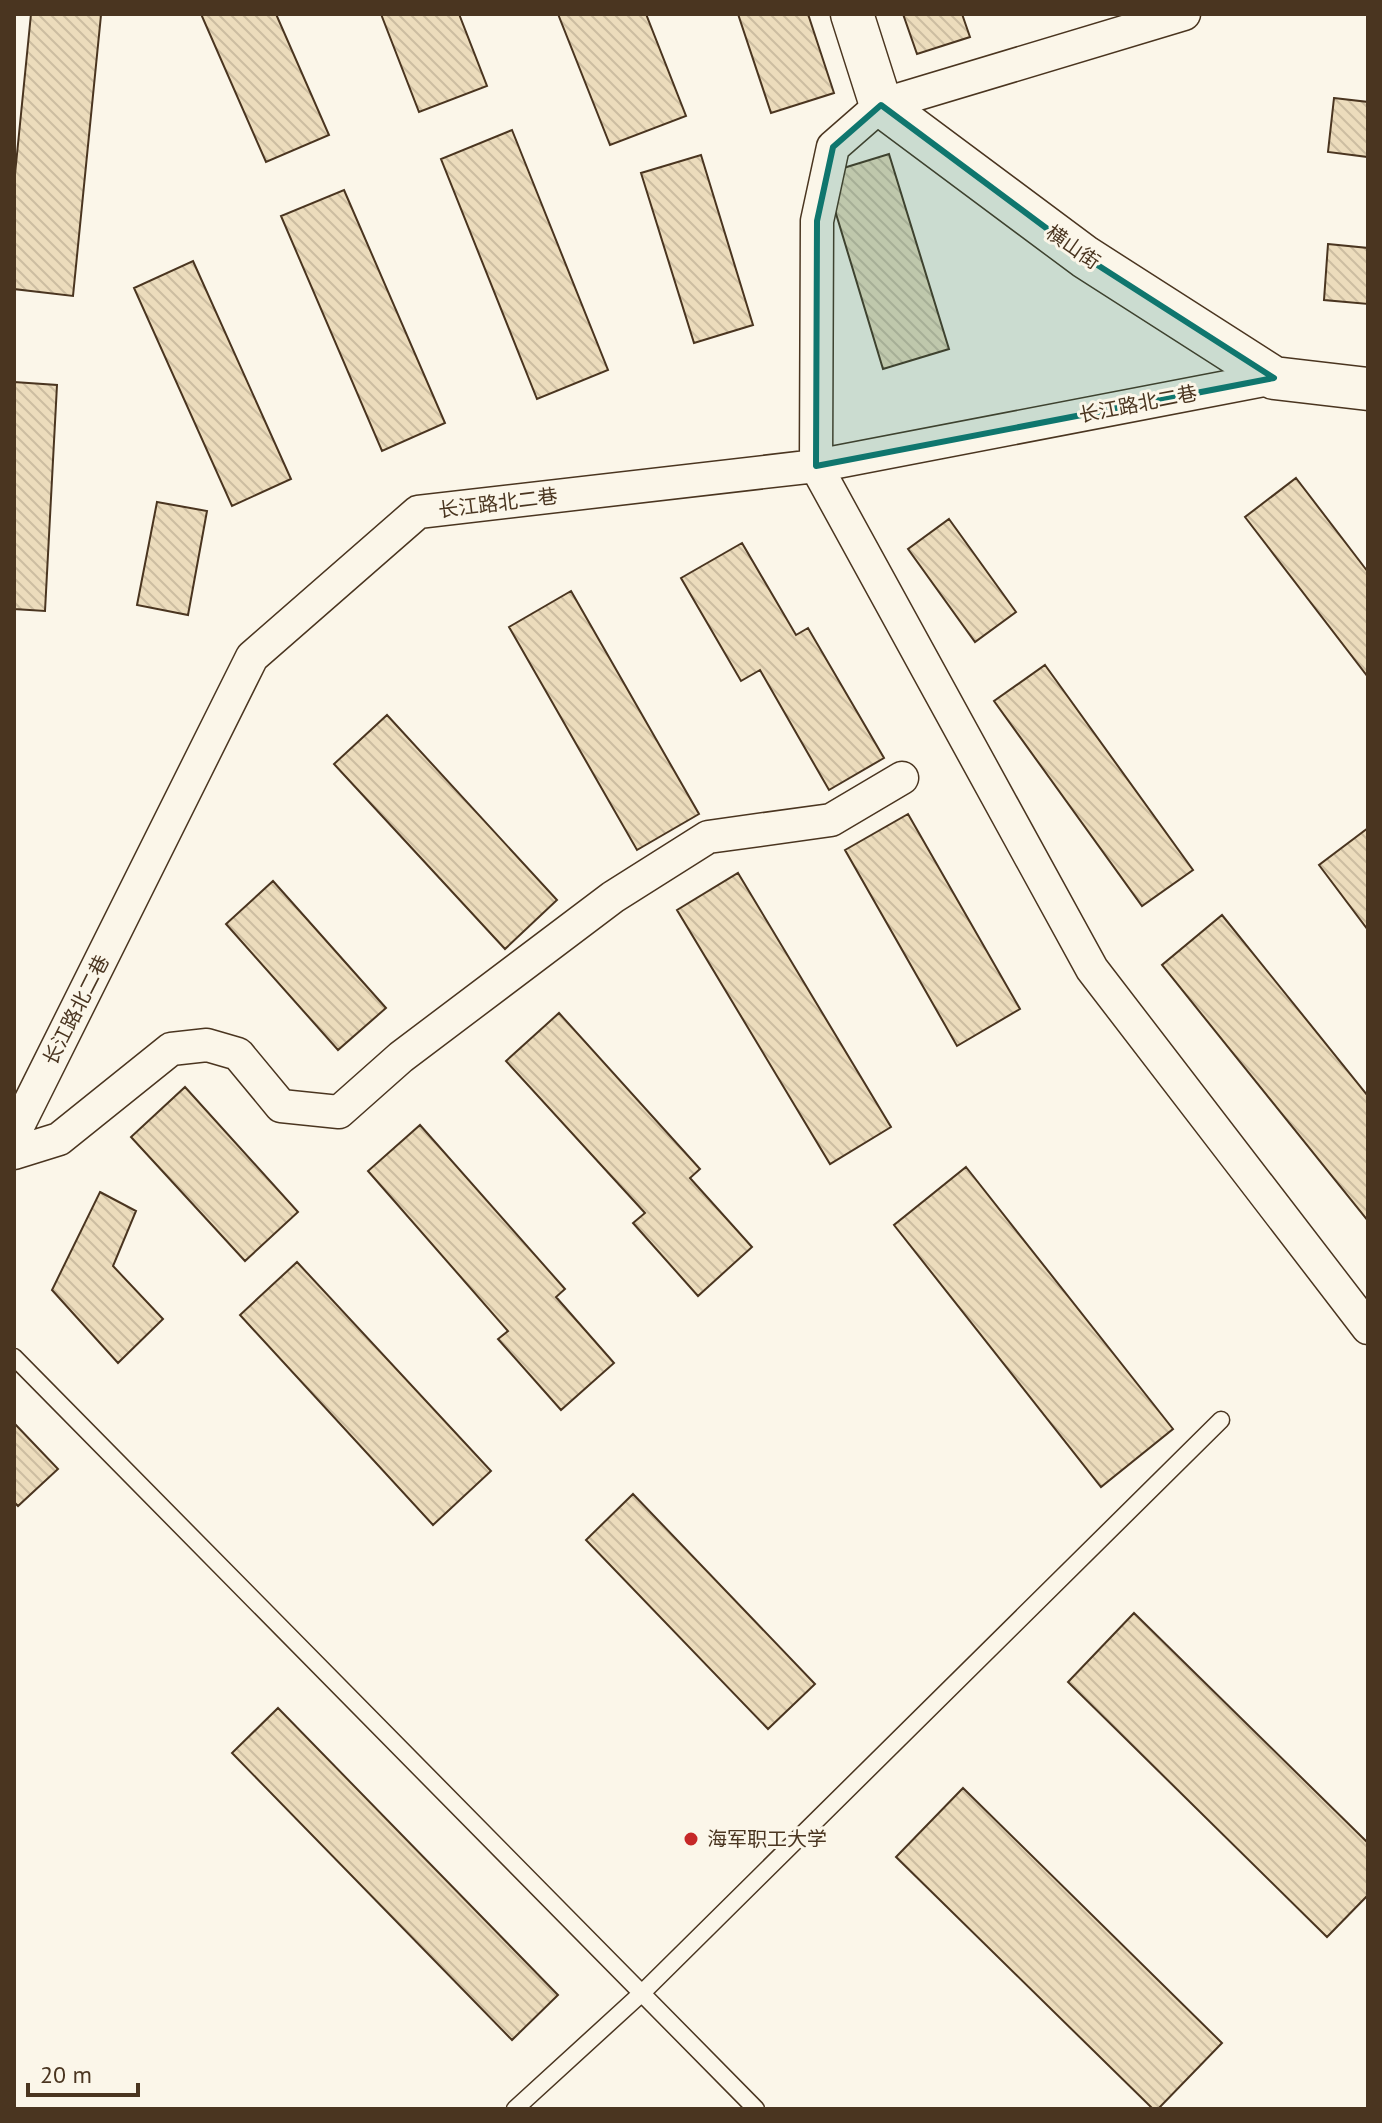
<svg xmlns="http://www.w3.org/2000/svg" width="1382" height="2123" font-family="'PT Sans','Noto Sans SC',sans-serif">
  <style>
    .building { fill: url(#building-back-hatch); stroke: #4a3520; stroke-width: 2 }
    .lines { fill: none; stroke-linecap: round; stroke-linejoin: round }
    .service-casing { stroke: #4a3520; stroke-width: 19 }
    .minor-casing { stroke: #4a3520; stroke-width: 35 }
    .tertiary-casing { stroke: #4a3520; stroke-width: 45 }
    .service { stroke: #fbf6e9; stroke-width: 16 }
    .minor { stroke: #fbf6e9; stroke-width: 32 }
    .tertiary { stroke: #fbf6e9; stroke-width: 42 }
    .marked { fill: #0f766e; fill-opacity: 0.2; stroke: #0f766e; stroke-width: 6; stroke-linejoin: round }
    .poi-dot { fill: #c62828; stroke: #fbf6e9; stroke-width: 3 }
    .labels { text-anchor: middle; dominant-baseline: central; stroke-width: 6; stroke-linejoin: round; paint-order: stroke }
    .street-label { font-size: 20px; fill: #4a3520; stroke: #fbf6e9 }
    .poi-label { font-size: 20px; fill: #4a3520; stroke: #fbf6e9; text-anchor: start }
  </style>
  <defs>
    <pattern id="building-back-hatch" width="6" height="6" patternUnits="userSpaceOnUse" patternTransform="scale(2)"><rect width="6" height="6" fill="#ecdcbc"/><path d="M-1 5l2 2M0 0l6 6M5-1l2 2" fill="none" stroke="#ccbda1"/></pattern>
  </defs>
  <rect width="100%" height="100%" fill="#fbf6e9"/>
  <path class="building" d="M 31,14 L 101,15 L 73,296 L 14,289 L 14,184 Z
    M 201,14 L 276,14 L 329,135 L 266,162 Z
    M 381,14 L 459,14 L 487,86 L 419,112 Z
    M 558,14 L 646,14 L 686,116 L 610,145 Z
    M 738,14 L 808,14 L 834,93 L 771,113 Z
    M 903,14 L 962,14 L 970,37 L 917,54 Z
    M 1334,98 L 1368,102 L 1368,157 L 1328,152 Z
    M 512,130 L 608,370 L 537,399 L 441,159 Z
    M 889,154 L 949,349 L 883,369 L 824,174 Z
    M 701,155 L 753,325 L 694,343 L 641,173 Z
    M 344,190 L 445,423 L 382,451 L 281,216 Z
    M 1328,244 L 1368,248 L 1368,304 L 1324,300 Z
    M 193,261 L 291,479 L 232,506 L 134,288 Z
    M 14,382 L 57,385 L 45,611 L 14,609 Z
    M 1296,478 L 1368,572 L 1368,677 L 1245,517 Z
    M 157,502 L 207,511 L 188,615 L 137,605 Z
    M 949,519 L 1016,612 L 975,642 L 908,549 Z
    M 742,543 L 796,635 L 808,628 L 884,758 L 829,790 L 760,670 L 741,681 L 681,578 Z
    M 571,591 L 699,814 L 637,850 L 509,627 Z
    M 1045,665 L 1193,870 L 1142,906 L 994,701 Z
    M 387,715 L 557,900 L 505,949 L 334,764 Z
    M 908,814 L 1020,1009 L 957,1046 L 845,850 Z
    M 1368,828 L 1368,930 L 1319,865 Z
    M 738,873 L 891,1127 L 830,1164 L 677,910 Z
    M 273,881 L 386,1008 L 338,1050 L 226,924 Z
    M 1222,915 L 1368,1096 L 1368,1221 L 1162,965 Z
    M 559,1013 L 700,1169 L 690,1178 L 752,1247 L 698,1296 L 633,1223 L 645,1213 L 506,1061 Z
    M 185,1087 L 298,1212 L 245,1261 L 131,1137 Z
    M 420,1125 L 565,1289 L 556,1297 L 614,1363 L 561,1410 L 498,1339 L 508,1331 L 368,1171 Z
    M 966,1167 L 1173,1429 L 1101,1487 L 894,1225 Z
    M 100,1192 L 136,1211 L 113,1266 L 163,1319 L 118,1363 L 52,1290 Z
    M 297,1262 L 491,1471 L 433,1525 L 240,1315 Z
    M 14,1423 L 58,1469 L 18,1506 L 14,1502 Z
    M 633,1494 L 815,1684 L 768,1729 L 586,1540 Z
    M 1134,1613 L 1368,1843 L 1368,1895 L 1327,1937 L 1068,1682 Z
    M 278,1708 L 558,1995 L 512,2040 L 232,1753 Z
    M 963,1788 L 1222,2043 L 1158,2109 L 1153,2109 L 896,1857 Z"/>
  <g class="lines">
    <defs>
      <path id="service" d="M 14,1357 L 756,2109
        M 515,2109 L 643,1992 L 1221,1420"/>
      <path id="minor" d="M 1184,14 L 881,105 L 833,147 L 817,221 L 816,466 L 1092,969 L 1368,1328
        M 14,1134 L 252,657 L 418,512 L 816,466 L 1274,378
        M 14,1153 L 59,1139 L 171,1049 L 207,1045 L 238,1054 L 281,1106 L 339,1112 L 401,1057 L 613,897 L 708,837 L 831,820 L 902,778"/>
      <path id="tertiary" d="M 852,14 L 881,105 L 1085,257 L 1274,378 L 1368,389"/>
    </defs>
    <use href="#service" class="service-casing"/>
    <use href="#minor" class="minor-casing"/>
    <use href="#tertiary" class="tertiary-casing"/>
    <use href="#service" class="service"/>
    <use href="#minor" class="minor"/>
    <use href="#tertiary" class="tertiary"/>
  </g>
  <path class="marked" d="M 881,105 L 1085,257 L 1274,378 L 816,466 L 817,221 L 833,147 Z"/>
  <circle class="poi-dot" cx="691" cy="1839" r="8"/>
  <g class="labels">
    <g class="street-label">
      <text transform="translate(1073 247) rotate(35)">横山街</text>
      <text transform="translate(1138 404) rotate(-11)">长江路北二巷</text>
      <text transform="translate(498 503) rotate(-7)">长江路北二巷</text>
      <text transform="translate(76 1010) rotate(-63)">长江路北二巷</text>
    </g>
    <g class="poi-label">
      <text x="707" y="1839">海军职工大学</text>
    </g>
  </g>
  <rect width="1382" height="2123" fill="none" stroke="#4a3520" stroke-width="32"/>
  <path d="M28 2083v12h110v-12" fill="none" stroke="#4a3520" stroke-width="4"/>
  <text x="40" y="2083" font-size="24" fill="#4a3520" stroke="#fbf6e9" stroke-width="6" paint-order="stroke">20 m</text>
</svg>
